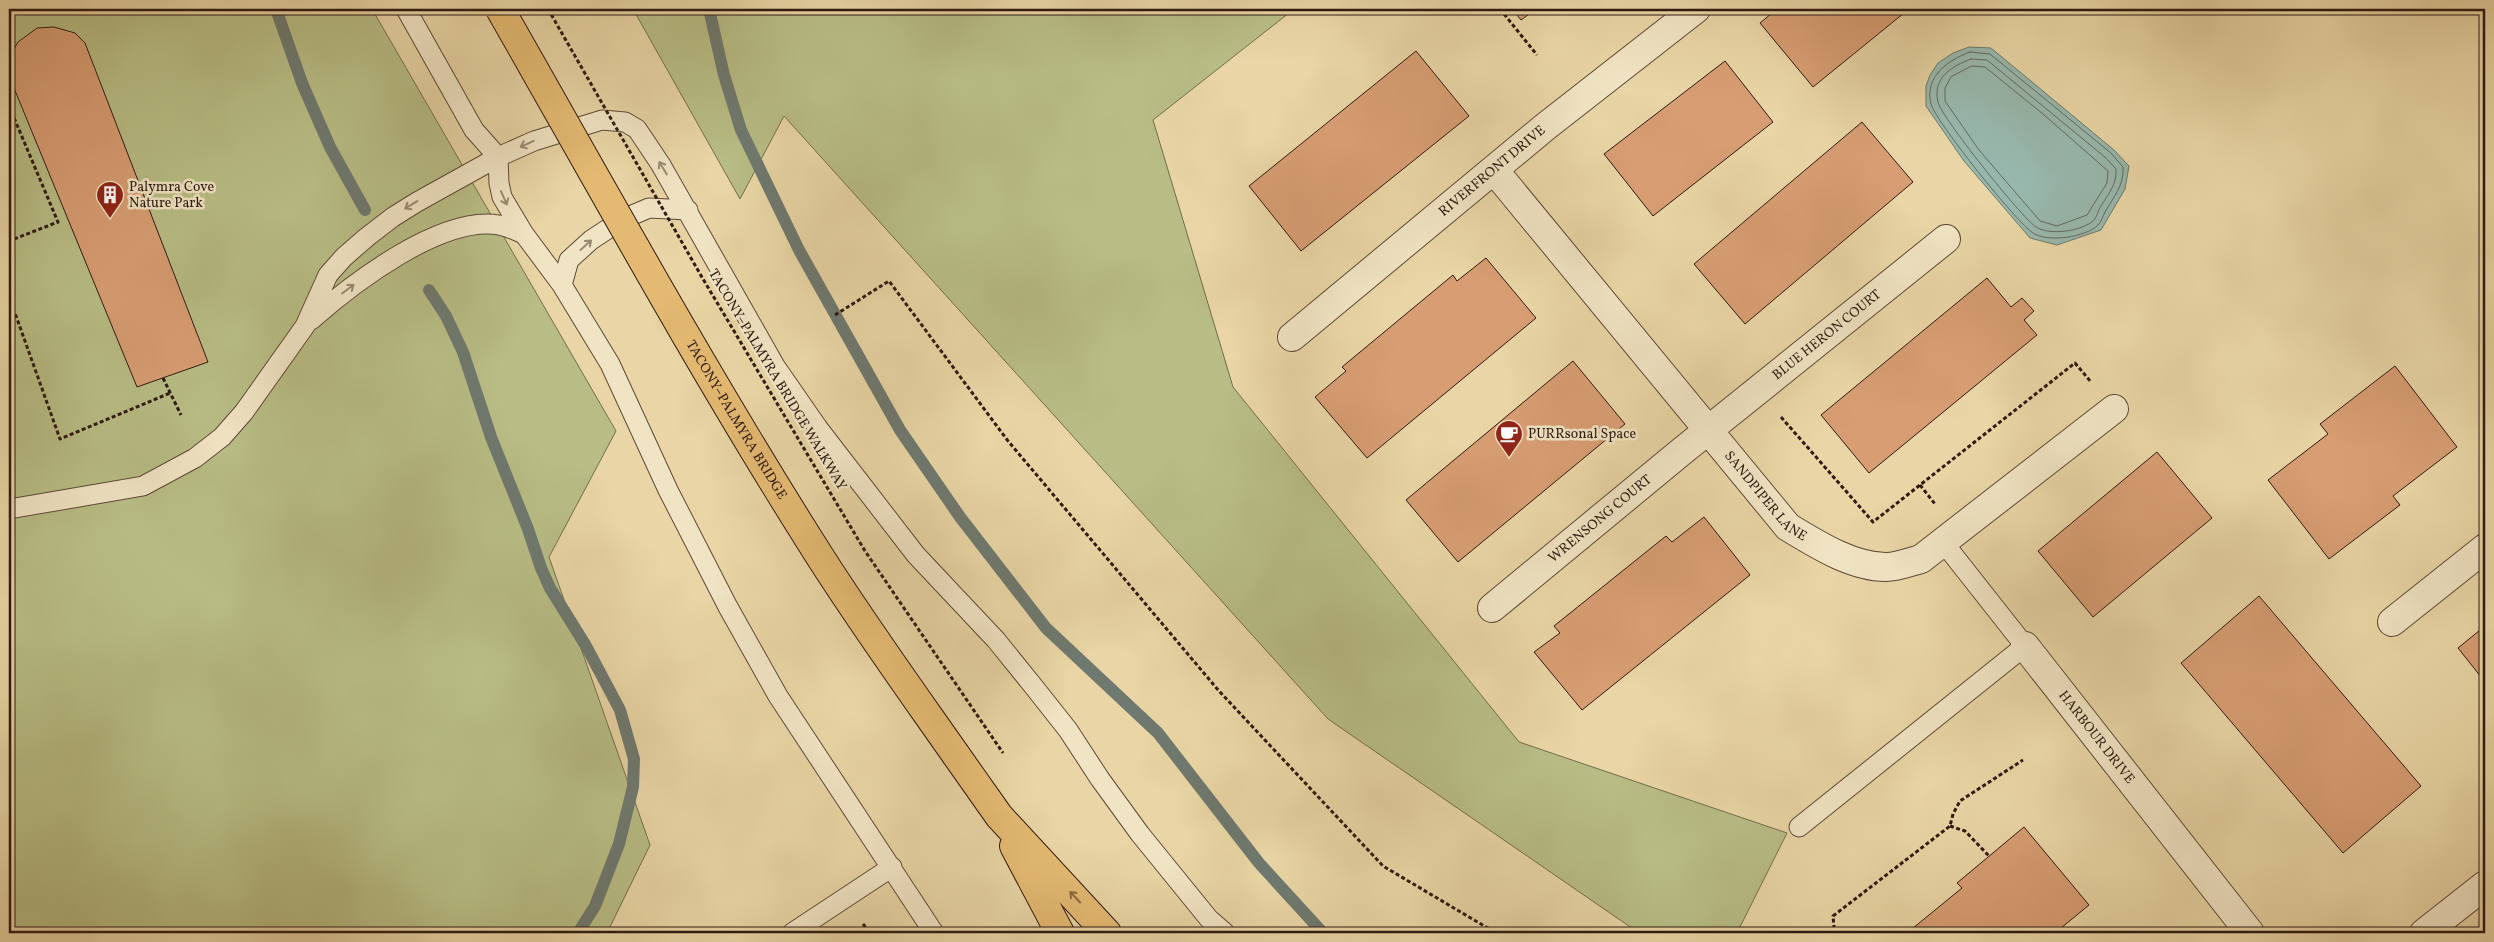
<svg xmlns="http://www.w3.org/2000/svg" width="2494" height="942" font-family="Vollkorn,serif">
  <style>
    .green { fill: #b8bd85; stroke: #736c4c }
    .water { fill: #98b8ad; stroke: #6e796f }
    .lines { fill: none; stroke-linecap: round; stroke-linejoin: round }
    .shore { stroke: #636960; stroke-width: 1 }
    .stream { stroke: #6e796f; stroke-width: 12 }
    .building { fill: #d89d73; stroke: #2e1a13 }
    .service-casing { stroke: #5d4938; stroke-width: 21 }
    .minor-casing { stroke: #5d4938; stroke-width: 30 }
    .trunk-casing { stroke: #2e1a13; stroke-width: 30 }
    .path { stroke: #2e1a13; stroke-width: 3; stroke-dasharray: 4 2.5; stroke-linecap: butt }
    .service { stroke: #f1e4c4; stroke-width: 19 }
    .minor { stroke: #f1e4c4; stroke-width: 28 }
    .trunk { stroke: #e4ba72; stroke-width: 28 }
    .trunk-bridge-casing { stroke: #2e1a13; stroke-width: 30; stroke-linecap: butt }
    .path-bridge { stroke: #2e1a13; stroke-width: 3; stroke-dasharray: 4 2.5; stroke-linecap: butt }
    .trunk-bridge { stroke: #e4ba72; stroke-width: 28 }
    .oneway { stroke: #998974 }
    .oneway2 { stroke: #896a42 }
    .labels { text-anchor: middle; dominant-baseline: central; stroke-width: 5; stroke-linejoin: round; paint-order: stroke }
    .street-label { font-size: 14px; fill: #2e1a13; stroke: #f1e4c4 }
    .poi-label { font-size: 14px; fill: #2e1a13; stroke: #f1e4c4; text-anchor: start }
  </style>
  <rect width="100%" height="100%" fill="#e9d5a5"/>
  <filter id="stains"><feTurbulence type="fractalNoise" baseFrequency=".004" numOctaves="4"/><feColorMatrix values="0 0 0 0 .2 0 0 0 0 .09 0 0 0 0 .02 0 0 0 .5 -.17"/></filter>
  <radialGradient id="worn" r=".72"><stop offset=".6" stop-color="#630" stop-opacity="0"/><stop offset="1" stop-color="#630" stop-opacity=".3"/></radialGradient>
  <path class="green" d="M 9,9 L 372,9 L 616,431 L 549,557 L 650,845 L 607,933 L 9,933 Z
    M 633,9 L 1294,9 L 1153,120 L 1233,387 L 1519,742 L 1787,833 L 1737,933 L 1639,933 L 1328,719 L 784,116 L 740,199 Z"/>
  <path class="water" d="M 1969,47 L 1991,48 L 2114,150 L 2129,166 L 2125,189 L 2101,230 L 2057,245 L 2030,238 L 1964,161 L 1926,106 L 1926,86 L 1930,75 L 1938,63 L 1953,53 Z"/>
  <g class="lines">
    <path class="shore" d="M 1970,52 L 1990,54 L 2111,153 L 2123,167 C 2124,186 2114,196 2105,212 C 2103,216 2101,222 2098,225 C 2086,237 2048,243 2033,233 C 2017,223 1936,122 1931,104 C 1924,77 1948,60 1970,52 Z
      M 1971,59 L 1987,60 L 2106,158 L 2116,169 C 2117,185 2108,194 2101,206 C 2098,210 2097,217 2094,220 C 2083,231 2050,236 2036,227 C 2022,218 1941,117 1938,102 C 1932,78 1952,66 1971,59 Z
      M 1972,66 L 1985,67 L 2043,114 L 2108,171 L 2107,183 L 2087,215 L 2057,226 L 2040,221 L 1979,150 L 1945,101 L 1945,88 L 1951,77 Z"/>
    <path class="stream" d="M 276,9 L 302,83 L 330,147 L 365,210
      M 709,9 L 724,75 L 741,130 L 799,250 L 900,430 L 960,517 L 1046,628 L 1158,733 L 1259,863 L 1323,933
      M 429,290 L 446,316 L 463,352 L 491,437 L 528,529 L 541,568 L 550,588 L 586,646 L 620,710 L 634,759 L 633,787 L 619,844 L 595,906 L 578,933"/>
  </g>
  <path class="building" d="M 1512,9 L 1536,9 L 1521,20 Z
    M 1777,9 L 1909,9 L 1813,87 L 1760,23 Z
    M 54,27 L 75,33 L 85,43 L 208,362 L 137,387 L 9,76 L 9,58 L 18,42 L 37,28 Z
    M 1416,51 L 1469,116 L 1301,251 L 1249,186 Z
    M 1725,61 L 1773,122 L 1653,216 L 1604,154 Z
    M 1862,122 L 1913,182 L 1745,324 L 1694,264 Z
    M 1486,258 L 1536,318 L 1367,458 L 1315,397 L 1346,371 L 1342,367 L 1453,275 L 1457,281 Z
    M 1987,278 L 2011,307 L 2022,298 L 2034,311 L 2024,320 L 2037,335 L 1869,473 L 1821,415 Z
    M 1573,361 L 1625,424 L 1458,562 L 1406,500 Z
    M 2395,366 L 2457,447 L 2393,496 L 2400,505 L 2329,559 L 2268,480 L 2328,434 L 2320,424 Z
    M 2157,452 L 2212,518 L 2093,617 L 2038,551 Z
    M 1704,517 L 1750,575 L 1582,710 L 1534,652 L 1560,633 L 1554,626 L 1666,536 L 1672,542 Z
    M 2259,596 L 2421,786 L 2343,853 L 2181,663 Z
    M 2485,626 L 2485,682 L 2458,648 Z
    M 2024,827 L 2089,905 L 2055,933 L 1907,933 L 1962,888 L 1957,883 Z"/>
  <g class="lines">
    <defs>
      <path id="service" d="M 406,9 L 474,130 L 498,157 L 499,183 L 502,197 L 524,234 L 562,285 L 610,364 L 668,490 L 728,607 L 778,696 L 934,933
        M 562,285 L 569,260 L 591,240 L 623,219 L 649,208 L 688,210
        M 311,320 C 352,284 441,215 499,225 C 507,226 516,231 524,234
        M 9,509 L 143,486 L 195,458 L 222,437 L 244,412 L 305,326 L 328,275 L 344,257 L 367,237 L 393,217 L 417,202 L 498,157 L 534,141 L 602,120 L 625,122 L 637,129 L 661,165 L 775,366 L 818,428 L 916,555 L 996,640 L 1034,687 L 1068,730 L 1100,779 L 1140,834 L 1209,919 L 1225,933
        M 1799,827 L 2025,646 L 1943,542
        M 792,933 L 892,867"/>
      <g id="minor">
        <path id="s1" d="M 1494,170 L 1788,527 C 1816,544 1852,567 1886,567 C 1897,567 1910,562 1921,559 L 2114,409"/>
        <path id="s2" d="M 1292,337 L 1545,127 L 1696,9"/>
        <path id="s3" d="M 1492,608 L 1681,452 L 1946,239"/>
        <path d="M 2392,622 L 2485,548"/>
        <path id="s4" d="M 2025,646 L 2250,933"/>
        <path d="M 2424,933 L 2485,885"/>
      </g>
      <path id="trunk" d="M 956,755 L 999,816 L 1107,933
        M 1014,846 L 1060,933"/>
    </defs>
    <use href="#service" class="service-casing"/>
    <use href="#minor" class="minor-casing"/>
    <use href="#trunk" class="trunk-casing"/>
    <path class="path" d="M 1500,9 L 1537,55
      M 9,106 L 58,222 L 9,241
      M 9,303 L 16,316 L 60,439 L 170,393
      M 835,315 L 889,281 L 1008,441 L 1219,691 L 1383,866 L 1496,933
      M 163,378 L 181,415
      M 1781,417 L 1873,522 L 2075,363 L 2091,382
      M 1920,485 L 1935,504
      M 1950,826 L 1965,831 L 1989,856
      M 863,924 L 870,933
      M 1827,933 L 1834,927
      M 1840,933 L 1834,927 L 1833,916 L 1950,826 L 1953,814 L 1960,801 L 2023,760"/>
    <use href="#service" class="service"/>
    <use href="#minor" class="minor"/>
    <use href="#trunk" class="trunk"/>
    <defs>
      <g id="trunk-bridge">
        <path id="s5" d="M 500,9 C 602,188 702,370 812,544 C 857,616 907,685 956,755"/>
      </g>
    </defs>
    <use href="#trunk-bridge" class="trunk-bridge-casing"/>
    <path class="path-bridge" d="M 548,9 L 703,279 L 865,551 L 1003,753"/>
    <use href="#trunk-bridge" class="trunk-bridge"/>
  </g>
  <defs><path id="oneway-shaft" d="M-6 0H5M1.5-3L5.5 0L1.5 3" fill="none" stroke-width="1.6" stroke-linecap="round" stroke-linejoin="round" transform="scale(1.25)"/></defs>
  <g class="oneway">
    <use href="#oneway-shaft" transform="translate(527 144) rotate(156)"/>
    <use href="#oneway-shaft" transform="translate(663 168) rotate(-121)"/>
    <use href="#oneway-shaft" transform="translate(504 198) rotate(66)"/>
    <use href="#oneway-shaft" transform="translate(411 205) rotate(149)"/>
    <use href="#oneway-shaft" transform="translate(586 245) rotate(-42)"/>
    <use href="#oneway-shaft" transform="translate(348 289) rotate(-37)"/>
  </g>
  <use class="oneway2" href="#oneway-shaft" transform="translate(1075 897) rotate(-133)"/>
  <defs>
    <symbol id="building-pin" viewBox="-11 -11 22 30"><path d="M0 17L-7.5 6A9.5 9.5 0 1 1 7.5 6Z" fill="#8f2418" stroke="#f1e4c4"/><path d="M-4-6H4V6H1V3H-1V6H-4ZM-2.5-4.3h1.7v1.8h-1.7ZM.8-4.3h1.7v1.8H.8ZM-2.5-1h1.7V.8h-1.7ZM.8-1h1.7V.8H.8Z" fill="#fff"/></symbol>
    <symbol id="cafe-pin" viewBox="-11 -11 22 30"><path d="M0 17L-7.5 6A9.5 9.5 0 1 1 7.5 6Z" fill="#8f2418" stroke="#f1e4c4"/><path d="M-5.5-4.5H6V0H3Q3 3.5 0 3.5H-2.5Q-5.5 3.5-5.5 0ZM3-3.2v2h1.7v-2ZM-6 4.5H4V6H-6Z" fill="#fff"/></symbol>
  </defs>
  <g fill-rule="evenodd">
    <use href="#building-pin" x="94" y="179" width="32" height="43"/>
    <use href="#cafe-pin" x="1493" y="418" width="32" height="43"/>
  </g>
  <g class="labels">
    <g class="street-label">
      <text stroke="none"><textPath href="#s2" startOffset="260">RIVERFRONT DRIVE</textPath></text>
      <text stroke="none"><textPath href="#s3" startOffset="432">BLUE HERON COURT</textPath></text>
      <text transform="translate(777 380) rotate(59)">TACONY–PALMYRA BRIDGE WALKWAY</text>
      <text stroke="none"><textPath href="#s5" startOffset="474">TACONY–PALMYRA BRIDGE</textPath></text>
      <text stroke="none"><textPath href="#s1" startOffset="425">SANDPIPER LANE</textPath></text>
      <text stroke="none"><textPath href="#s3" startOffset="140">WRENSONG COURT</textPath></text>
      <text stroke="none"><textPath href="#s4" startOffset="116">HARBOUR DRIVE</textPath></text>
    </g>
    <g class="poi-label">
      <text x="129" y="187">Palymra Cove<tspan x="129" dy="16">Nature Park</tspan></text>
      <text x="1528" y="434">PURRsonal Space</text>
    </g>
  </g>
  <rect width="2494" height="942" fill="none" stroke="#e9d5a5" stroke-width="30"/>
  <rect x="10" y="10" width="2474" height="922" fill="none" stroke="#2e1a13" stroke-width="2.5"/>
  <rect x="15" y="15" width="2464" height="912" fill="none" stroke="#2e1a13"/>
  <rect width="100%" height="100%" filter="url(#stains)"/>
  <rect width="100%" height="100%" fill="url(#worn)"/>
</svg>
